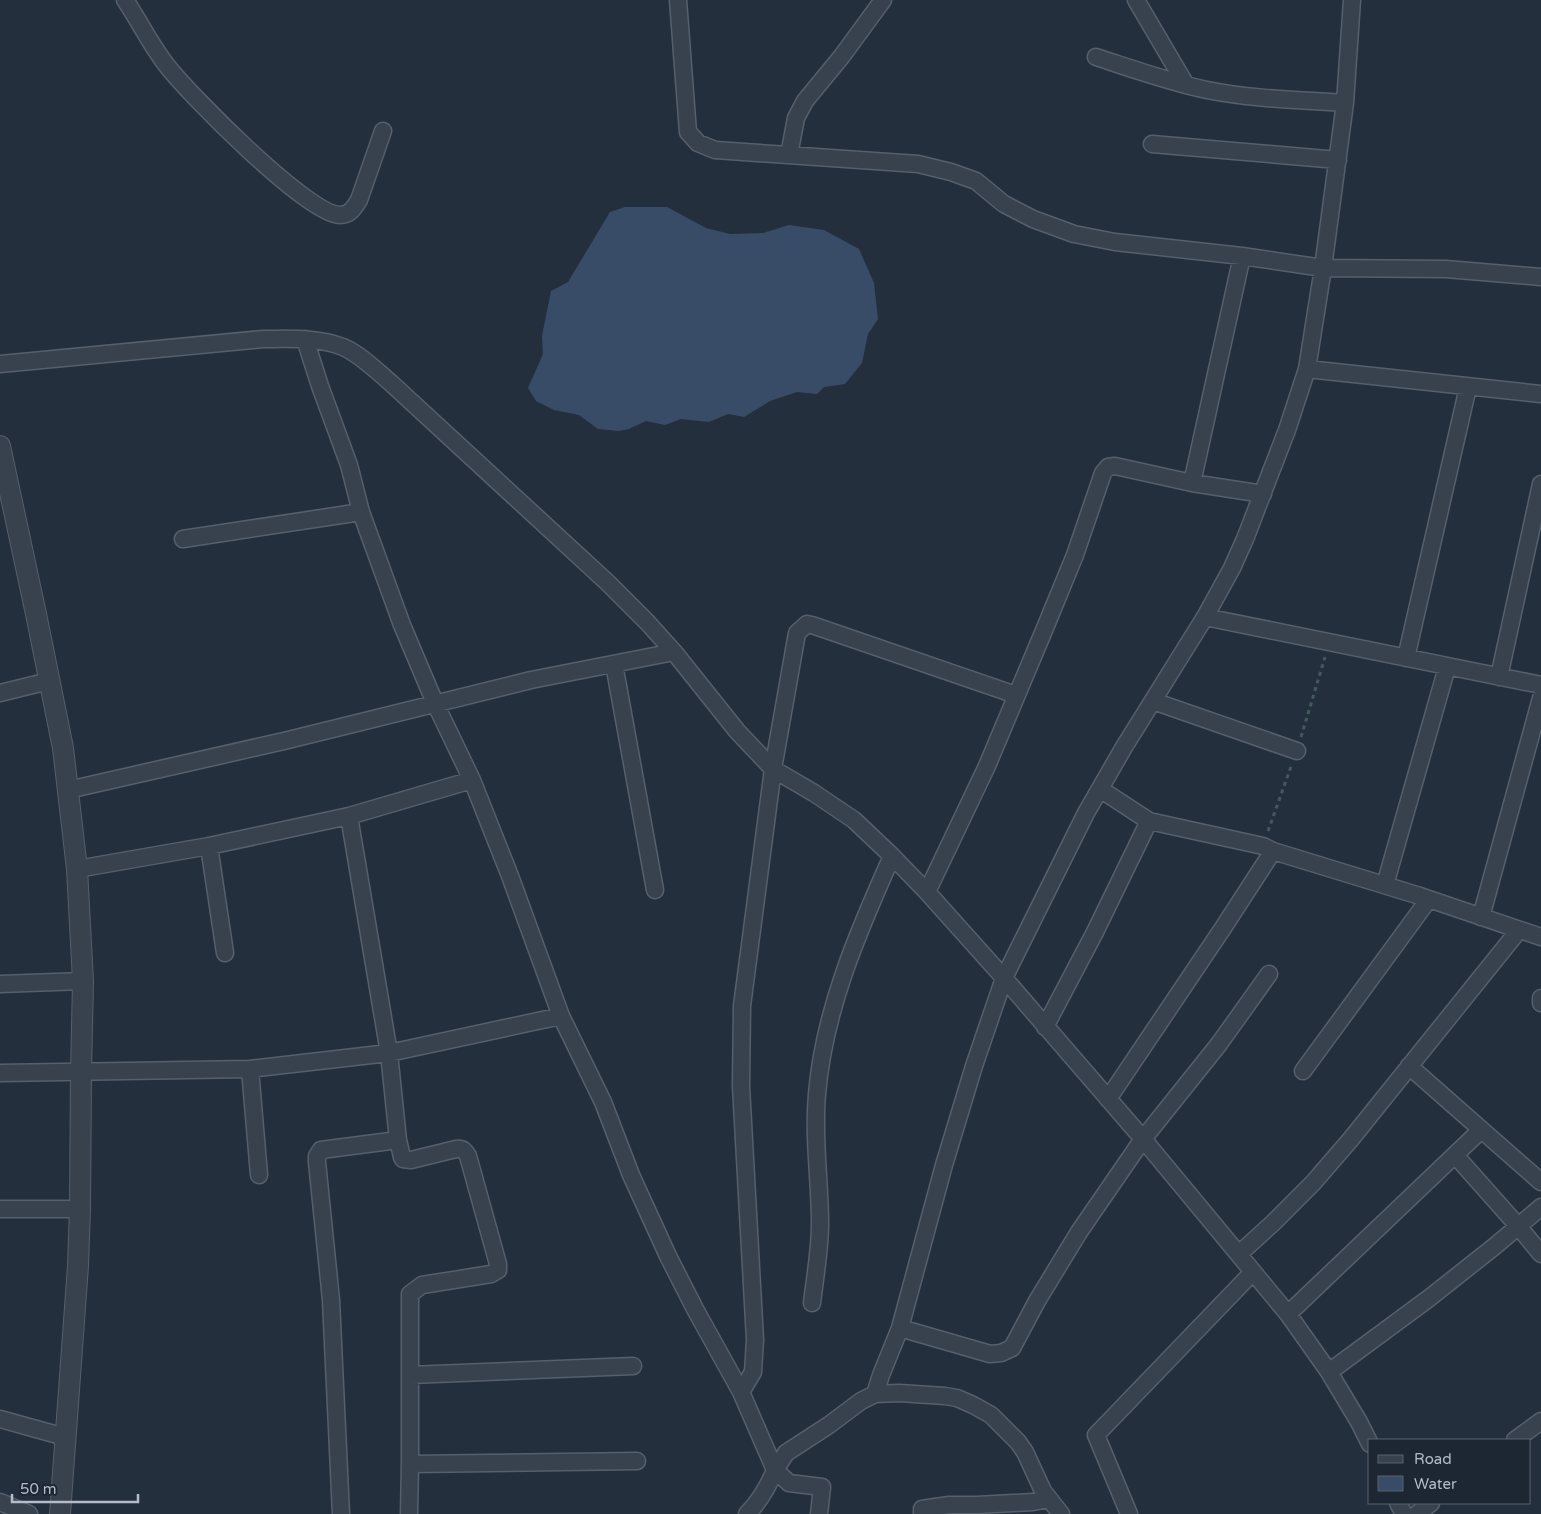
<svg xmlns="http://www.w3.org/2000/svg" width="1541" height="1514" font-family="'Varela Round',sans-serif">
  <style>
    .water { fill: #394c67 }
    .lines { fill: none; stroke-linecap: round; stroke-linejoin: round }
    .minor-casing { stroke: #565f6c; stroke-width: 19 }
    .tertiary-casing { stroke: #565f6c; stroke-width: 22 }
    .path { stroke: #44595c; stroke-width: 3; stroke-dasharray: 4 4; stroke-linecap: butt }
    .minor { stroke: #38414e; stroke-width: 16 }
    .tertiary { stroke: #38414e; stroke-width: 20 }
  </style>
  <rect width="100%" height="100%" fill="#242f3e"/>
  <path class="water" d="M 625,207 L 667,207 L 706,228 L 730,234 L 763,233 L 789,225 L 824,230 L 859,249 L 874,283 L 878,319 L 868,334 L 862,363 L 845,384 L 824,387 L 817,394 L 797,392 L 770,401 L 744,417 L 728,414 L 709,422 L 681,419 L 665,425 L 646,421 L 629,429 L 619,431 L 598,429 L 579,415 L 554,410 L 536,401 L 528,388 L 543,354 L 542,336 L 551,291 L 568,282 L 610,212 Z"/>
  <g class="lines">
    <defs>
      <path id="minor" d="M 125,0 C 140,22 151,46 168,67 C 190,95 308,215 340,215 C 350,215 354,208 359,200 L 383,131
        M 678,0 L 688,132 L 698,143 L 715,150 L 918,164 L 951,172 L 976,181 L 1004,204 L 1033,219 L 1074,234 L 1115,242 L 1242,256 L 1323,268 L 1446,269 L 1541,277
        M 1136,0 L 1186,85
        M 1096,57 C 1133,69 1169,82 1207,90 C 1252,99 1299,100 1345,103
        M 1152,144 L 1338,160
        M 789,155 L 796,118 L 805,101 L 842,56 L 883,0
        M 305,339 L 320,386 L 349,465 L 361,512 L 402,625 L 435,703 L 472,780 L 510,876 L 561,1016 L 603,1102 L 631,1175 L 668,1256 L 695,1309 L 741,1392 L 775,1470 C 768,1487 760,1501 747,1514
        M 0,364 L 263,339 C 290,339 317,337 343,347 C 360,354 378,372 392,384 L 608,583 L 647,622 L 674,652 L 737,731 L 773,769 L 814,793 L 854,820 L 892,856 L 927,892 L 1004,978 L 1143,1139 L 1288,1314 L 1329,1372 L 1359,1422 L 1370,1444
        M 1307,369 L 1541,394
        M 1192,483 L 1242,256
        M 183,539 L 361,512
        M 1205,617 L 1541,685
        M 1406,658 L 1468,387
        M 614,664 L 655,890
        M 1499,677 L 1541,484
        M 0,693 L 49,681
        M 1153,701 L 1297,751
        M 1100,789 L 1149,821 L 1263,846 L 1273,851 L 1420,896 L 1541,937
        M 68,790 L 284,741 L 531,680 L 674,652
        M 349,816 L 389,1053 L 398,1140 L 402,1157 L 403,1159 L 411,1160 L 456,1149 C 463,1148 465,1151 468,1156 L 498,1264 L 498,1270 L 491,1274 L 422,1285 L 410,1294 L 410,1464 L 409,1514
        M 209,846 L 225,953
        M 77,869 L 209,846 L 349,816 L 472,780
        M 1385,885 L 1447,667
        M 927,892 L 987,766 L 1045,628 L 1075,555 L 1103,473 L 1108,467 L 1115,466 L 1192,483 L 1263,494
        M 1481,917 L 1541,698
        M 0,984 L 83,981
        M 1541,998 L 1541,1003
        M 1045,1027 L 1095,932 L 1149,821
        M 1409,1066 L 1541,1182
        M 250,1069 L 259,1175
        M 1303,1071 L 1429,899
        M 0,1073 L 250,1069 L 389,1053 L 561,1016
        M 1108,1099 L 1223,928 L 1273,851
        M 1455,1155 L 1518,1226 L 1541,1254
        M 0,1209 L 80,1209
        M 1239,1254 L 1273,1223 L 1313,1183 L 1351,1139 L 1519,930
        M 812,1303 C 815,1277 820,1250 820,1224 C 820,1181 813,1137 817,1094 C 824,1010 858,932 892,856
        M 1288,1314 L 1481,1130
        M 900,1328 L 990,1354 L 1001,1353 L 1012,1348 L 1037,1301 L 1079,1232 L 1143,1139 L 1219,1044 L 1269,974
        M 1329,1372 L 1428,1299 L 1495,1246 L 1541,1207
        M 410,1375 L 633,1366
        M 741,1392 L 753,1372 L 755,1340 L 741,1086 L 742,1006 L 773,769 L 797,633 L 807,624 L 812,625 L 1016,695
        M 875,1394 L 881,1375 L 900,1328 L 944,1165 L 974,1066 L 1004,978 L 1086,813 L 1124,747 L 1205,617 L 1232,568 L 1245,539 L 1287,430 L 1307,369 L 1323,268 L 1345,103 L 1352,0
        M 0,1419 L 65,1437
        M 1515,1440 L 1541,1421
        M 410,1464 L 637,1461
        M 0,1502 L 29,1514
        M 1398,1503 L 1404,1514
        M 341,1514 L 331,1300 L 317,1162 L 317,1156 L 321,1150 L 398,1140
        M 819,1514 L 822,1487 L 789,1483 L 775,1470 L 786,1453 L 829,1425 L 861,1401 L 875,1394 L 899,1393 L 945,1396 L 957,1398 L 973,1405 L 991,1415 L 1018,1442 L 1025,1452 L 1043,1491 L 1061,1514
        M 922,1514 L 922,1509 L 949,1505 L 977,1505 L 1033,1502 L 1049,1499
        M 1129,1514 L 1096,1435 L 1253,1272
        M 1417,1514 L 1431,1503"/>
      <path id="tertiary" d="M 0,446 L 36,614 L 63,748 L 77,869 L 83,981 L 81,1073 L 80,1209 L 78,1266 L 60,1514"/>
    </defs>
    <use href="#minor" class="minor-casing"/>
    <use href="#tertiary" class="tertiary-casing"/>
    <path class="path" d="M 1301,737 L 1325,657
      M 1268,831 L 1292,764"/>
    <use href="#minor" class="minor"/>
    <use href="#tertiary" class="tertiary"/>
  </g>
  <rect x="1368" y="1439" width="162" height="65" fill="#1d2633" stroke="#59626f"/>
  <rect x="1378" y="1455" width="25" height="8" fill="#38414e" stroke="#59626f"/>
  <text x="1414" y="1464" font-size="15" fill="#b4bcc9">Road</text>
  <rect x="1378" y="1476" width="25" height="15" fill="#394c67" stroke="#59626f"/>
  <text x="1414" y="1489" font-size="15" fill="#b4bcc9">Water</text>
  <path d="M12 1494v8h126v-8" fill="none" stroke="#b4bcc9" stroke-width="2.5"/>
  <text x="20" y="1494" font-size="15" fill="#b4bcc9" stroke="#1d2633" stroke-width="4" paint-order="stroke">50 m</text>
</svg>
